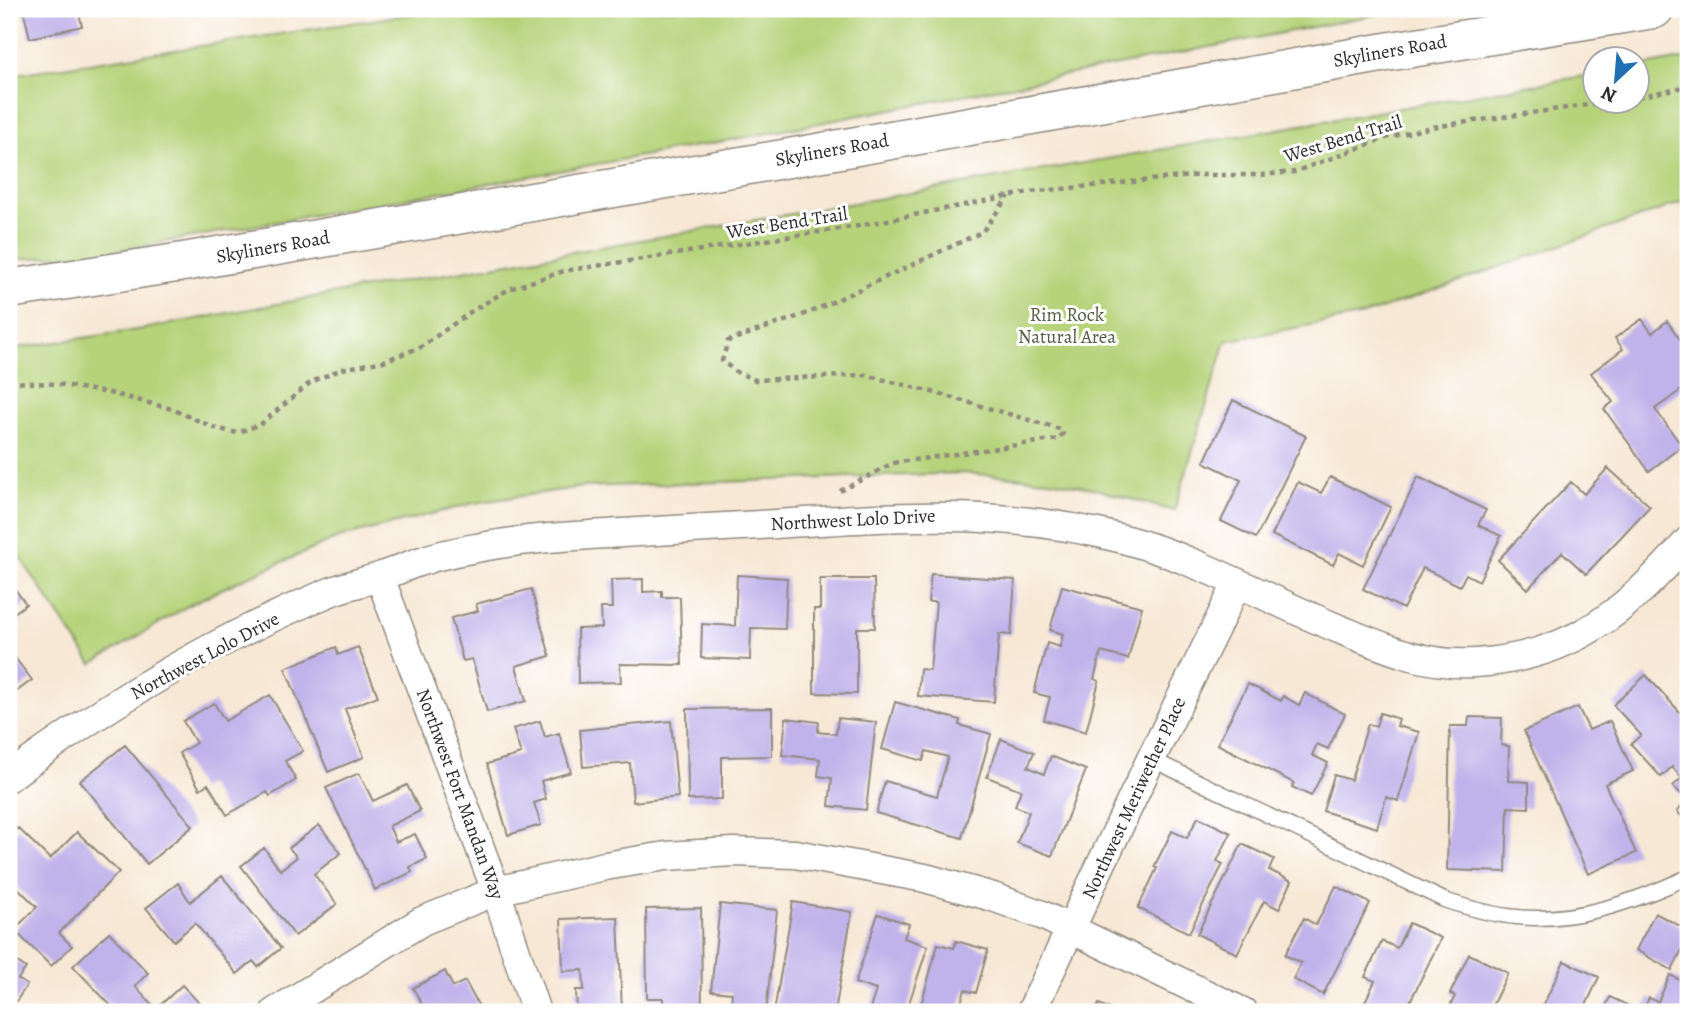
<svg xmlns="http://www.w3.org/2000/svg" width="1697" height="1021" font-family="Alegreya,serif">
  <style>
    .green { fill: #b6d37a; stroke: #707f52; stroke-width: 2 }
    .building { fill: #c0b2ea }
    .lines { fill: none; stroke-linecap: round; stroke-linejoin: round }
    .lane-casing { stroke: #918a80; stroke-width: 17 }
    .street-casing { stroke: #918a80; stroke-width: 31 }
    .secondary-casing { stroke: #918a80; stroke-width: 41 }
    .path { stroke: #918a80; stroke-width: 4.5; stroke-dasharray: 5 5; stroke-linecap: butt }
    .lane { stroke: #fff; stroke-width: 14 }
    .street { stroke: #fff; stroke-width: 28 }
    .secondary { stroke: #fff; stroke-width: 38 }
    .labels { text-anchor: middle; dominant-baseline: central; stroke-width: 6; stroke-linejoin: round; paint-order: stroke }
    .street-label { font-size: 19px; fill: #2b2b2b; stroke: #fff }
    .park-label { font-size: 19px; fill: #555d43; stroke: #fff }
  </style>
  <rect width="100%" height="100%" fill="#fff"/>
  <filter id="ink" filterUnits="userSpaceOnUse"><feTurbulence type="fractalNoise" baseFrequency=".0143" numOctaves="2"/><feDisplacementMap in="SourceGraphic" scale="14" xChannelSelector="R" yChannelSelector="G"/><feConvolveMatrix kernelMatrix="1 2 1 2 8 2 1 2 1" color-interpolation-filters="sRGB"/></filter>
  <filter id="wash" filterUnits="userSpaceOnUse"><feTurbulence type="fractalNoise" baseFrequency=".00686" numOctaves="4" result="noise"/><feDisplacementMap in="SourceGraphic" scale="28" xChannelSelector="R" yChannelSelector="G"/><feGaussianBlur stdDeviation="1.57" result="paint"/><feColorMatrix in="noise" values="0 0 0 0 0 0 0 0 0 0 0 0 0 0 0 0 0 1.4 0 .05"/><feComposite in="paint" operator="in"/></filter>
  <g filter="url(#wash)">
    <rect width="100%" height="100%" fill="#f7e8d5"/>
    <path class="green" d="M 444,9 L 1405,9 L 758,135 L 109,252 L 9,260 L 9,75 Z
      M 1688,58 L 1688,200 L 1364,315 L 1226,341 L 1174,511 L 1092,488 L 1049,480 L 964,473 L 582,487 L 474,503 L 338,538 L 236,582 L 191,604 L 92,664 L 9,541 L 9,349 L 143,329 L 325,295 L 1595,74 L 1596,102 L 1638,102 L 1638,67 Z"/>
    <g id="blocks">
      <path class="building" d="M 9,9 L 11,9 L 16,26 L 9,29 Z
        M 23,9 L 78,9 L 82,26 L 30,38 Z
        M 1642,319 L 1652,333 L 1667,321 L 1688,351 L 1688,385 L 1655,409 L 1682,446 L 1649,471 L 1604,409 L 1613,402 L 1591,373 L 1623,349 L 1615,338 Z
        M 1233,400 L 1306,436 L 1256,538 L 1221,521 L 1241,480 L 1204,462 Z
        M 1608,468 L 1650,506 L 1586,574 L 1562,552 L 1528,589 L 1498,560 L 1571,482 L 1584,494 Z
        M 1330,477 L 1391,507 L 1363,565 L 1339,553 L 1333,565 L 1272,535 L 1298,482 L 1321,493 Z
        M 1418,477 L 1486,510 L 1478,525 L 1501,536 L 1479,581 L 1466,574 L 1460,586 L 1423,568 L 1403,609 L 1363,589 Z
        M 931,574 L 1015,580 L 1011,635 L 999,634 L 994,702 L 918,696 L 920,669 L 930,670 L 936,602 L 928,602 Z
        M 737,575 L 787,578 L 785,629 L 751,628 L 750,660 L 701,658 L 702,624 L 735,626 Z
        M 643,579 L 643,592 L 662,591 L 662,597 L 680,597 L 682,665 L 620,664 L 621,682 L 578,683 L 577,629 L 602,628 L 601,608 L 612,608 L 611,580 Z
        M 820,579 L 874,579 L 875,628 L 857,628 L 857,694 L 814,693 L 814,609 L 820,609 Z
        M 9,581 L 26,604 L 9,617 Z
        M 1062,586 L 1142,607 L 1128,659 L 1101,652 L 1094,679 L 1099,681 L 1086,732 L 1044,720 L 1050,697 L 1034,693 L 1047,643 L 1060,647 L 1063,634 L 1050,630 Z
        M 531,589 L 550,656 L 516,666 L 526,701 L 487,712 L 472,659 L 463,661 L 451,618 L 478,611 L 476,604 Z
        M 336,647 L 338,655 L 358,647 L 378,696 L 345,709 L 364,757 L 328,772 L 285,668 Z
        M 9,650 L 32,680 L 9,697 Z
        M 1646,675 L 1688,721 L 1688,824 L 1677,811 L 1688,801 L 1673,786 L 1682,778 L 1672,767 L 1661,777 L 1631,744 L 1641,735 L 1613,705 Z
        M 1248,684 L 1281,701 L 1283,696 L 1299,705 L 1305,693 L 1345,714 L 1328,749 L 1317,744 L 1312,755 L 1328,763 L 1311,796 L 1292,787 L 1294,783 L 1217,744 Z
        M 270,695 L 303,751 L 285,761 L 296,780 L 270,796 L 267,792 L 227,815 L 208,784 L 200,789 L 179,753 L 196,743 L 183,721 L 214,703 L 225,721 Z
        M 895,702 L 960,720 L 959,725 L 991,734 L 962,838 L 876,813 L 885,781 L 937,796 L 948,757 L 926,751 L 923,761 L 882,749 Z
        M 1578,707 L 1589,730 L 1610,721 L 1633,771 L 1605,784 L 1636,853 L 1588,874 L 1524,731 Z
        M 772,708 L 772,756 L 722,757 L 722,799 L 688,800 L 687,709 Z
        M 1380,713 L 1399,719 L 1397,726 L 1419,732 L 1398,801 L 1386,797 L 1377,828 L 1323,811 L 1334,775 L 1351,780 L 1368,724 L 1376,726 Z
        M 1469,717 L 1502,718 L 1501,745 L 1509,746 L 1508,781 L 1529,782 L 1529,808 L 1508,807 L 1506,872 L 1447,870 L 1450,726 L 1468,726 Z
        M 786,718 L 819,722 L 818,732 L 836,734 L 838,718 L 876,722 L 866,810 L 829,806 L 832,778 L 818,776 L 820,759 L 782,755 Z
        M 540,721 L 545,737 L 559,733 L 571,772 L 541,781 L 546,799 L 534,803 L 541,825 L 508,835 L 487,764 L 521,754 L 513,729 Z
        M 671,721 L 678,797 L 633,802 L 630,763 L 583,767 L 580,730 Z
        M 1001,739 L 1034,752 L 1028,767 L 1044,774 L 1051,756 L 1086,770 L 1052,856 L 1017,843 L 1029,812 L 1015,806 L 1021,790 L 987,777 Z
        M 125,745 L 193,826 L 147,864 L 80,781 Z
        M 359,773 L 373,801 L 407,785 L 420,811 L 389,826 L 396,842 L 415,834 L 427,859 L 410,867 L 412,872 L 375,890 L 326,788 Z
        M 1198,817 L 1231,833 L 1217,861 L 1223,864 L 1189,933 L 1138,908 L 1157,868 L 1154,867 L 1172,831 L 1187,838 Z
        M 319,825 L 341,853 L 314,874 L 337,904 L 295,936 L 241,866 L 264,848 L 280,870 L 297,857 L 289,848 Z
        M 18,828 L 50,859 L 77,832 L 119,872 L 59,933 L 72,946 L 51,966 L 14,930 L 37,907 L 9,879 L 9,837 Z
        M 1242,844 L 1274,859 L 1269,870 L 1292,881 L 1279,909 L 1264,901 L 1237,954 L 1197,934 Z
        M 222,876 L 281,948 L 258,967 L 253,961 L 237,974 L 195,923 L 174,941 L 146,908 L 178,883 L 190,902 Z
        M 1336,886 L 1370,903 L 1323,995 L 1293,979 L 1301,963 L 1285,955 L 1304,918 L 1316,925 Z
        M 793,902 L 852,912 L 835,1012 L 774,1012 Z
        M 720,904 L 777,910 L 766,1012 L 730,1011 L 732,993 L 711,991 Z
        M 701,908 L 702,1012 L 663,1012 L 663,998 L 647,998 L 646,909 Z
        M 1655,913 L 1688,930 L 1688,938 L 1672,970 L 1636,950 Z
        M 878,914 L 909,924 L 904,938 L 928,946 L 906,1012 L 869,1012 L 876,990 L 855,983 Z
        M 618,917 L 622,1012 L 577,1012 L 576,990 L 584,990 L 583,970 L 563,971 L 561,919 Z
        M 1409,923 L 1441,938 L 1405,1012 L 1360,1012 L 1375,981 L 1365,977 L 1382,941 L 1397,948 Z
        M 109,932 L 148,973 L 135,986 L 156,1009 L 182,985 L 203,1007 L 198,1012 L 117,1012 L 73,966 Z
        M 956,941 L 988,950 L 976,993 L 965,990 L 958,1012 L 919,1012 L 938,944 L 954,948 Z
        M 1469,954 L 1508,973 L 1489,1012 L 1447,1012 L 1455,996 L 1450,994 Z
        M 9,956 L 26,968 L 18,979 L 27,985 L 9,1012 Z
        M 1564,961 L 1599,977 L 1583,1012 L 1540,1012 Z
        M 445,971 L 453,987 L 465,981 L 482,1012 L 426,1012 L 413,988 Z
        M 1670,975 L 1688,984 L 1688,1004 L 1684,1012 L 1603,1012 L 1610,997 L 1642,1012 L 1649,998 L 1658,1002 Z
        M 1099,1004 L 1117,1012 L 1095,1012 Z"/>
    </g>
  </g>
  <g filter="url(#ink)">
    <use href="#blocks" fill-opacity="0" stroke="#918a80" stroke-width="2"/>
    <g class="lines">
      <defs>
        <path id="lane" d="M 1151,759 L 1444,900 C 1468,908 1492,915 1517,917 C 1576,923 1636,901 1688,877"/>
        <path id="street" d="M 380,577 L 496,891 L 536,1012
          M 9,777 C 108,703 216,639 330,592 C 347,585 365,582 382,576 C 397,571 410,564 425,560 C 444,553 466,550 487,546 C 531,538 577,536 622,533 C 673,530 725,527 776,524 C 895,516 1011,508 1127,540 C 1203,561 1272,602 1344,631 C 1388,649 1427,666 1475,663 C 1573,657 1626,611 1688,541
          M 275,1012 L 422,921 L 496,891 L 605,866 L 666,856 L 733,852 L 795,854 L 925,878 L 993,897 L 1042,915 L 1243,1012
          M 1031,1012 L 1151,759 L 1237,584"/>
        <path id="secondary" d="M 9,289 L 183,262 L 812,154 L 1392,51 L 1654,9"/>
      </defs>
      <use href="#lane" class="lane-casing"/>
      <use href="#street" class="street-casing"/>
      <use href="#secondary" class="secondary-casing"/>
      <path class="path" d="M 1638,97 L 1688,86
        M 9,382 L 58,384 L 114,394 L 172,409 L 215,428 L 237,433 L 261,424 L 311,382 L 342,369 L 384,361 L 421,347 L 472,311 L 509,289 L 564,271 L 858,226 L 1030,192 L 1202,175 L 1261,175 L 1294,172 L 1386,138 L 1432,127 L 1609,102
        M 840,491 L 893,463 L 1059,439 L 1063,433 L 1060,429 L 936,393 L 865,375 L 755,380 L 735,371 L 722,361 L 728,341 L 811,312 L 982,232 L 1009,196"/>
      <use href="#lane" class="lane"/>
      <use href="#street" class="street"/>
      <use href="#secondary" class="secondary"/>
    </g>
  </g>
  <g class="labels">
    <g class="street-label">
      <text transform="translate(1390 51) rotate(-10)">Skyliners Road</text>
      <text transform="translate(1343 139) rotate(-17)">West Bend Trail</text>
      <text transform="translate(832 150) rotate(-10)">Skyliners Road</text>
      <text transform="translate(787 223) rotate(-9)">West Bend Trail</text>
      <text transform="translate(273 247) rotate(-10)">Skyliners Road</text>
      <text transform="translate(853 520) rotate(-3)">Northwest Lolo Drive</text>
      <text transform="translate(205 656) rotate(-28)">Northwest Lolo Drive</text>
      <text transform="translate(460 794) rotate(70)">Northwest Fort Mandan Way</text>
      <text transform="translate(1134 798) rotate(-65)">Northwest Meriwether Place</text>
    </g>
    <g class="park-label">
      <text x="1067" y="315">Rim Rock<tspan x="1067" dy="22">Natural Area</tspan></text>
    </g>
  </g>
  <rect width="1697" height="1021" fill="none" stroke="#fff" stroke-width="35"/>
  <g transform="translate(1616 80) rotate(206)"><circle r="33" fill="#ffffff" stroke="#aaaaaa" stroke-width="2"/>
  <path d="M0-5L12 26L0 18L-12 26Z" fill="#1f6fb2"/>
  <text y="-10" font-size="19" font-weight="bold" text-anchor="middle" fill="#2b2b2b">N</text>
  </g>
</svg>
